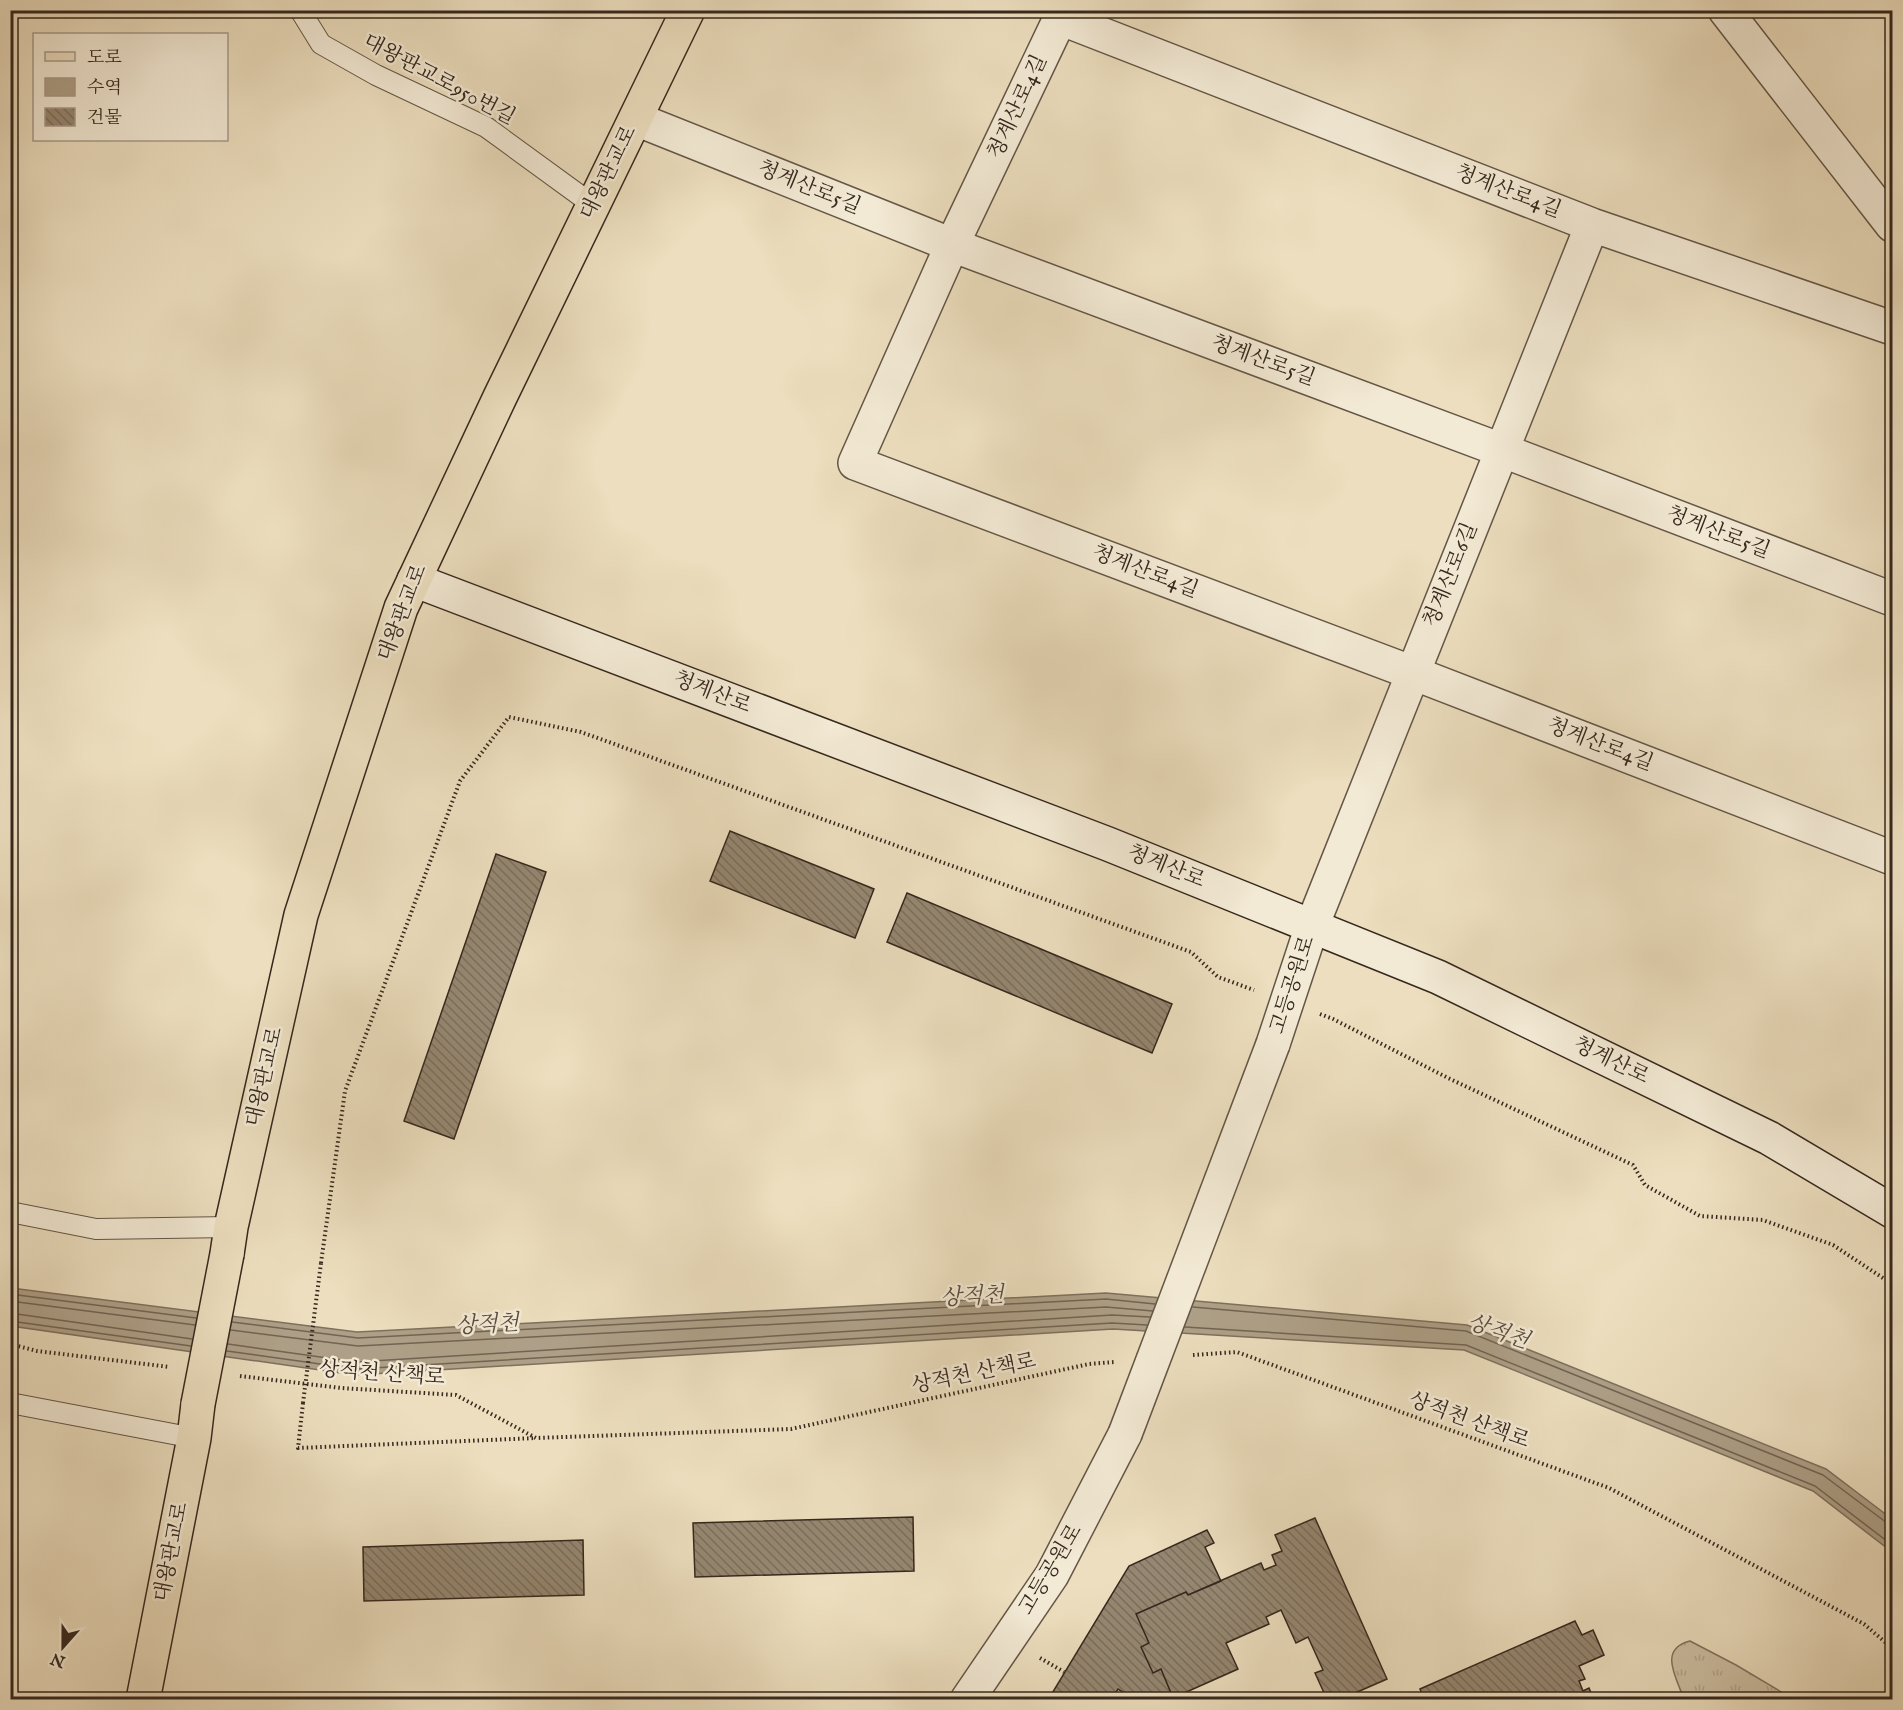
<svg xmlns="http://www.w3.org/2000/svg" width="1903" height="1710" font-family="'IM FELL English','Noto Serif KR',serif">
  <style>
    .park { fill: url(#park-tufts); stroke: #827460; stroke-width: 1.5 }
    .water { fill: #aea088; stroke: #7e705e; stroke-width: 1.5 }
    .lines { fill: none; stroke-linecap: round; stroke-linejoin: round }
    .shore { stroke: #726453; stroke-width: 1.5 }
    .building { fill: url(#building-back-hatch); stroke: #36281e; stroke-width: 1.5 }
    .lane-casing { stroke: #645646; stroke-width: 22 }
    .street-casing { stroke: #645646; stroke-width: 36 }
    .secondary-casing { stroke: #36281e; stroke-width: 36 }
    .primary-casing { stroke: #36281e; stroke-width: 36 }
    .path { stroke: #36281e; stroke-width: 4; stroke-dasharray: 1.5 3; stroke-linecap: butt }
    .lane { stroke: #f3ead5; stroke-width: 20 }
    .street { stroke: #f3ead5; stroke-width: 33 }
    .secondary { stroke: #f3ead5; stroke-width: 33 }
    .primary { stroke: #ecdebe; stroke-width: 33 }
    .street-bridge-casing { stroke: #645646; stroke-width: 36; stroke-linecap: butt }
    .primary-bridge-casing { stroke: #36281e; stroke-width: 36; stroke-linecap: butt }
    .path-bridge { stroke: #36281e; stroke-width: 4; stroke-dasharray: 1.5 3; stroke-linecap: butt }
    .street-bridge { stroke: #f3ead5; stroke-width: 33 }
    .primary-bridge { stroke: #ecdebe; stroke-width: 33 }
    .labels { text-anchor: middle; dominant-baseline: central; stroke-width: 5; stroke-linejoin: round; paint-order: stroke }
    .street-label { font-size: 21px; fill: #36281e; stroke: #f3ead5 }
    .water-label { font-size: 22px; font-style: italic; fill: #5a4c3e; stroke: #f3ead5 }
  </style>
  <defs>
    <pattern id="park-tufts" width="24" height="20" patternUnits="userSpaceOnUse" patternTransform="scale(1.5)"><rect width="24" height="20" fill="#cdbfa3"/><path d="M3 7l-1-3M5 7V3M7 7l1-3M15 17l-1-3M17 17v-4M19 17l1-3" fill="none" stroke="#b1a48c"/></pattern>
    <pattern id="building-back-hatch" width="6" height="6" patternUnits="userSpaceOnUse" patternTransform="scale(1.5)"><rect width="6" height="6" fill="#958771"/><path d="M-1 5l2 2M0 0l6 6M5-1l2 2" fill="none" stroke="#7a6e5c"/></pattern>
  </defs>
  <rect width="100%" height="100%" fill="#ecdebe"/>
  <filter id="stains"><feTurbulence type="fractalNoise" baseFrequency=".00333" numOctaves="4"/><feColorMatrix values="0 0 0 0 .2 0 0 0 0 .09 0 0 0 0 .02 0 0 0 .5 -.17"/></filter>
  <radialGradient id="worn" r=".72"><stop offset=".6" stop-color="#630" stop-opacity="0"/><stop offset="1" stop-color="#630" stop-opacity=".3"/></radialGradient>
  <path class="park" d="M 1690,1641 L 1736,1665 L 1788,1696 L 1786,1700 L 1684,1699 C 1676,1677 1658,1649 1690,1641 Z"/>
  <path class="water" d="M 11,1288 L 357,1332 L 1106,1293 L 1467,1325 L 1826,1469 L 1892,1519 L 1892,1552 L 1813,1491 L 1464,1350 L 1113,1329 L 355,1375 L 11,1326 Z"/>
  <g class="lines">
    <path class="shore" d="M 10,1294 L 196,1318
      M 10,1301 L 195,1325
      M 1193,1307 L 1466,1331 L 1823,1475 L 1887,1523 L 1892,1524
      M 10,1313 L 192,1339
      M 10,1321 L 191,1346
      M 232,1322 L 358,1338 L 1106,1299 L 1155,1304
      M 1185,1327 L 1466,1345 L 1815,1486 L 1892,1545
      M 231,1330 L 358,1346 L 1106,1307 L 1153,1311
      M 228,1344 L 356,1362 L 1112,1315 L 1150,1317
      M 227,1351 L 356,1369 L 1112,1323 L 1147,1325"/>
  </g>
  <path class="building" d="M 730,831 L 874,889 L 855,938 L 710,881 Z
    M 496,854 L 546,872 L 454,1139 L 404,1121 Z
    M 907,893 L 1172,1004 L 1152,1053 L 887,942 Z
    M 913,1517 L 914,1571 L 695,1577 L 693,1523 Z
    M 1315,1518 L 1387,1679 L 1355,1693 L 1356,1696 L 1348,1700 L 1335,1700 L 1331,1692 L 1325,1695 L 1315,1673 L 1323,1670 L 1308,1637 L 1296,1643 L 1281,1610 L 1266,1617 L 1269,1624 L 1226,1643 L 1238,1669 L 1173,1698 L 1161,1669 L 1153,1673 L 1141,1647 L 1149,1643 L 1136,1614 L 1186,1592 L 1188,1595 L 1261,1563 L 1264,1570 L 1276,1565 L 1272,1555 L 1282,1551 L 1275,1535 Z
    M 1207,1530 L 1214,1543 L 1205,1547 L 1221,1581 L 1188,1595 L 1186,1592 L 1136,1614 L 1149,1643 L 1141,1647 L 1153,1673 L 1161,1669 L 1174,1700 L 1135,1700 L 1118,1689 L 1111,1700 L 1048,1700 L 1129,1566 Z
    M 583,1540 L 584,1595 L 364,1601 L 363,1547 Z
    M 1575,1621 L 1582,1635 L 1593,1630 L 1604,1655 L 1579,1666 L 1585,1679 L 1579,1681 L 1583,1691 L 1589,1688 L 1594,1700 L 1424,1700 L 1420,1689 Z"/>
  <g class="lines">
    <defs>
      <path id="lane" d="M 300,10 L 321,44 L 376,75 L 486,127 L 593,205
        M 10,1212 L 96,1229 L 231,1227
        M 10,1403 L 194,1438"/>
      <path id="street" d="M 1064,10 L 952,245 L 855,463 L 1413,673 L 1892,858
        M 1725,10 L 1892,225
        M 1060,18 L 1592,225 L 1892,328
        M 636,119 L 952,245 L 1501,450 L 1892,599
        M 1273,1044 L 1312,926 L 1592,225
        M 967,1700 L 1052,1575 L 1125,1434"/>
      <path id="secondary" d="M 414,580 L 1108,844 L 1438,977 L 1769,1138 L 1892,1211"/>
      <path id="primary" d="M 227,1254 L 231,1227 L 301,915 L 401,608 L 500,397 L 688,10
        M 143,1700 L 194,1438 L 198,1404"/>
    </defs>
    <use href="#lane" class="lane-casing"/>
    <use href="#street" class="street-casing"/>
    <use href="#secondary" class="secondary-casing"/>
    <use href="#primary" class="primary-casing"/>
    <path class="path" d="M 1320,1014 L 1333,1019 L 1448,1078 L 1633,1165 L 1645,1185 L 1700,1216 L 1763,1220 L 1833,1245 L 1892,1284
      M 321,1263 L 345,1091 L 460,781 L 509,717 L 581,732 L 1191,952 L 1218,977 L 1254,990
      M 10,1344 L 37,1351 L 170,1367
      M 1193,1355 L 1237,1352 L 1609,1488 L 1864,1624 L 1892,1648
      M 240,1376 L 341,1388 L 456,1395 L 536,1438 L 791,1429 L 1089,1364 L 1114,1362
      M 303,1403 L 298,1448 L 536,1438
      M 1040,1658 L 1064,1672"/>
    <use href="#lane" class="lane"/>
    <use href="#street" class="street"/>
    <use href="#secondary" class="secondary"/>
    <use href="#primary" class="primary"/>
    <defs>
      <path id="street-bridge" d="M 1125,1434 L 1273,1044"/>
      <path id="primary-bridge" d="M 198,1404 L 227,1254"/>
    </defs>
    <use href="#street-bridge" class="street-bridge-casing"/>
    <use href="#primary-bridge" class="primary-bridge-casing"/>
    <path class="path-bridge" d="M 303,1403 L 321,1263"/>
    <use href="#street-bridge" class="street-bridge"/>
    <use href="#primary-bridge" class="primary-bridge"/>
  </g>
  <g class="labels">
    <g class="street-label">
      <text transform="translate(439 80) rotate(28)">대왕판교로950번길</text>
      <text transform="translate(1018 107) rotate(-65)">청계산로4길</text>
      <text transform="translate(609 173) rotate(-64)">대왕판교로</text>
      <text transform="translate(809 188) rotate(22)">청계산로5길</text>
      <text transform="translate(1508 192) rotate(21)">청계산로4길</text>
      <text transform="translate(1263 361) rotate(20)">청계산로5길</text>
      <text transform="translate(1718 533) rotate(21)">청계산로5길</text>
      <text transform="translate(1145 572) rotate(21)">청계산로4길</text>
      <text transform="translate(1451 575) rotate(-68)">청계산로6길</text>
      <text transform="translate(403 613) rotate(-69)">대왕판교로</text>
      <text transform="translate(712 693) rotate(21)">청계산로</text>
      <text transform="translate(1600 745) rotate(21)">청계산로4길</text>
      <text transform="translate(1166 867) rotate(22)">청계산로</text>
      <text transform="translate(1293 985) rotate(-72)">고등공원로</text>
      <text transform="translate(1611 1061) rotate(26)">청계산로</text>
      <text transform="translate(265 1077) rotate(-77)">대왕판교로</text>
      <text transform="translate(382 1374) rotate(4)">상적천 산책로</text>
      <text transform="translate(974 1374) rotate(-12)">상적천 산책로</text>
      <text transform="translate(1469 1421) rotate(20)">상적천 산책로</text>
      <text transform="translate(172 1552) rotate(-79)">대왕판교로</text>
      <text transform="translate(1051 1570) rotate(-59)">고등공원로</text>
    </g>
    <g class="water-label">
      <text transform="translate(972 1297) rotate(-3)">상적천</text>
      <text transform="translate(487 1325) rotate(-3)">상적천</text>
      <text transform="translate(1498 1332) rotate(19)">상적천</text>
    </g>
  </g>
  <rect width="1903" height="1710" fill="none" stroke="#ecdebe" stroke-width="36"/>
  <rect x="12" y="12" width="1879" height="1686" fill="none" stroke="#36281e" stroke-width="3"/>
  <rect x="18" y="18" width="1867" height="1674" fill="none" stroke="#36281e" stroke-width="1.5"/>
  <rect x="33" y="33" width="195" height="108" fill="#f3ead5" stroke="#a79c8c" stroke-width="1.5"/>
  <rect x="45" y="52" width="30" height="9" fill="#ecdebe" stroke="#a79c8c" stroke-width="1.5"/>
  <text x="87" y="63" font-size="18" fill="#36281e">도로</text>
  <rect x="45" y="78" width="30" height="18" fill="#aea088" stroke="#a79c8c" stroke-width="1.5"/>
  <text x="87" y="93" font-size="18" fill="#36281e">수역</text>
  <rect x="45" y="108" width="30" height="18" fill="url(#building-back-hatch)" stroke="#a79c8c" stroke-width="1.5"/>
  <text x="87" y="123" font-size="18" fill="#36281e">건물</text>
  <g transform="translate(63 1647) rotate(201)" stroke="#f3ead5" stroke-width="4.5" paint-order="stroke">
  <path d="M0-4.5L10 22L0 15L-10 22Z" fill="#36281e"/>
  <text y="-9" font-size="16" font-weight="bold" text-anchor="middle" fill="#36281e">N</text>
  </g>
  <rect width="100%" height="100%" filter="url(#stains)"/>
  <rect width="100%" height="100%" fill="url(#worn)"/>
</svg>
